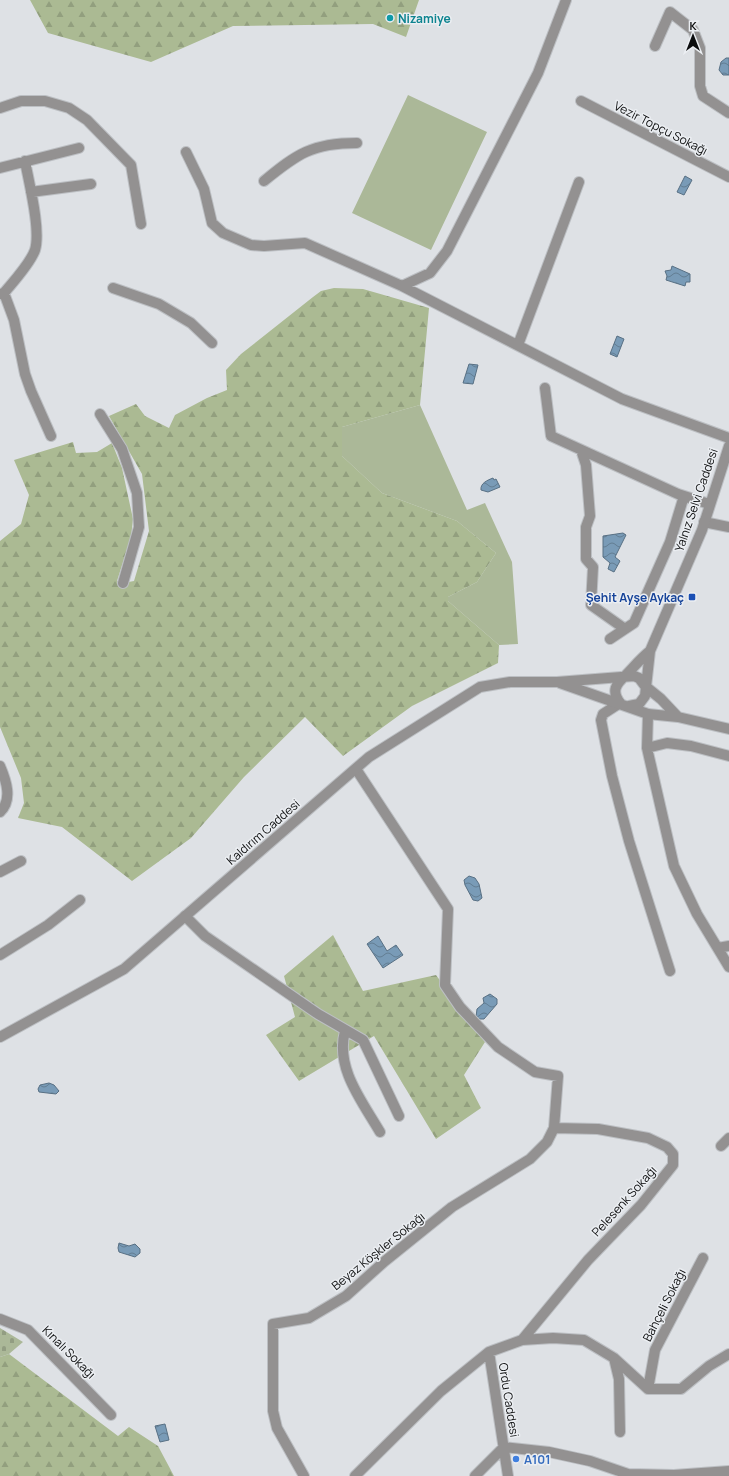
<svg xmlns="http://www.w3.org/2000/svg" width="729" height="1476" font-family="Manrope,sans-serif">
  <style>
    .green { fill: #abb898 }
    .forest { fill: url(#forest-firs) }
    .cemetery { fill: url(#cemetery-stones) }
    .water { fill: url(#water-waves); stroke: #587084 }
    .lines { fill: none; stroke-linecap: round; stroke-linejoin: round }
    .minor-casing { stroke: #bcbfc3; stroke-width: 12 }
    .tertiary-casing { stroke: #bcbfc3; stroke-width: 12 }
    .minor { stroke: #939191; stroke-width: 10 }
    .tertiary { stroke: #939191; stroke-width: 10 }
    .culture-dot { fill: #0f9aa8; stroke: #ebeef2; stroke-width: 1.5 }
    .transit-dot { fill: #1a4fb4; stroke: #ebeef2; stroke-width: 1.5 }
    .shop-dot { fill: #3f7fe0; stroke: #ebeef2; stroke-width: 1.5 }
    .labels { text-anchor: middle; dominant-baseline: central; stroke-width: 3; stroke-linejoin: round; paint-order: stroke }
    .culture-label { font-size: 12px; font-weight: bold; fill: #0d838f; stroke: #ebeef2; text-anchor: start }
    .street-label { font-size: 12px; fill: #0c0d0e; stroke: #ebeef2 }
    .transit-label { font-size: 12px; font-weight: bold; fill: #164399; stroke: #ebeef2; text-anchor: end }
    .shop-label { font-size: 12px; font-weight: bold; fill: #366cbe; stroke: #ebeef2; text-anchor: start }
  </style>
  <defs>
    <pattern id="forest-firs" width="22" height="20" patternUnits="userSpaceOnUse"><rect width="22" height="20" fill="#abba93"/><path d="M5 1l3.5 6h-7zM16 11l3.5 6h-7z" fill="#929f7e"/></pattern>
    <pattern id="cemetery-stones" width="16" height="16" patternUnits="userSpaceOnUse"><rect width="16" height="16" fill="#abb898"/><path d="M2 7V4a2 2 0 0 1 4 0v3zM10 15v-3a2 2 0 0 1 4 0v3z" fill="#929d82"/></pattern>
    <pattern id="water-waves" width="16" height="10" patternUnits="userSpaceOnUse"><rect width="16" height="10" fill="#799bb7"/><path d="M0 5q4-4 8 0t8 0" fill="none" stroke="#627d93"/></pattern>
  </defs>
  <rect width="100%" height="100%" fill="#dee1e5"/>
  <path class="green" d="M 408,95 L 487,132 L 431,250 L 352,213 Z
    M 420,405 L 467,510 L 485,503 L 512,562 L 518,644 L 499,645 L 448,601 L 448,597 L 477,582 L 496,553 L 457,521 L 382,493 L 342,456 L 342,427 Z"/>
  <path class="forest" d="M 30,0 L 419,0 L 406,37 L 373,24 L 233,26 L 151,62 L 48,33 Z
    M 334,288 L 363,289 L 429,308 L 420,405 L 342,427 L 342,456 L 382,493 L 457,521 L 496,553 L 477,582 L 448,597 L 448,601 L 499,645 L 498,663 L 412,706 L 343,756 L 305,717 L 244,777 L 191,838 L 132,881 L 62,827 L 18,818 L 24,803 L 21,778 L 0,727 L 0,541 L 21,524 L 29,495 L 14,460 L 73,442 L 76,453 L 97,452 L 112,443 L 122,468 L 133,519 L 131,537 L 117,581 L 123,583 L 134,581 L 149,531 L 142,474 L 109,416 L 136,404 L 145,416 L 169,428 L 175,415 L 207,398 L 227,390 L 226,370 L 241,354 L 313,297 L 321,291 Z
    M 333,935 L 363,991 L 436,975 L 485,1042 L 464,1075 L 481,1108 L 436,1139 L 374,1036 L 299,1081 L 266,1035 L 295,1017 L 284,976 Z
    M 9,1354 L 118,1436 L 129,1427 L 158,1446 L 174,1476 L 0,1476 L 0,1357 Z"/>
  <path class="cemetery" d="M 0,1328 L 23,1342 L 9,1354 L 0,1357 Z"/>
  <path class="water" d="M 726,58 L 729,58 L 729,75 L 723,75 L 719,70 L 721,62 Z
    M 685,176 L 692,180 L 684,195 L 677,192 Z
    M 672,266 L 690,274 L 690,282 L 686,282 L 685,286 L 666,280 L 667,276 L 665,271 L 671,270 Z
    M 617,336 L 624,339 L 617,357 L 610,354 Z
    M 469,364 L 478,365 L 473,384 L 463,383 Z
    M 493,478 L 494,480 L 496,479 L 500,487 L 488,492 L 481,490 C 480,483 488,480 493,478 Z
    M 623,533 L 626,535 L 615,557 L 620,561 L 614,572 L 608,569 L 610,563 L 603,557 L 603,536 Z
    M 469,876 L 475,878 L 479,884 L 482,898 L 478,901 L 473,900 L 465,885 L 464,880 Z
    M 378,936 L 387,951 L 396,945 L 403,955 L 383,968 L 367,944 Z
    M 490,994 L 497,999 L 497,1004 L 484,1019 L 478,1019 L 476,1017 L 477,1009 L 484,1003 L 483,998 Z
    M 49,1083 L 54,1085 L 59,1091 L 56,1094 L 39,1092 L 38,1089 L 40,1085 Z
    M 119,1243 L 129,1246 L 135,1244 L 140,1249 L 140,1253 L 135,1257 L 119,1252 L 118,1248 Z
    M 165,1424 L 169,1440 L 160,1442 L 155,1426 Z"/>
  <g class="lines">
    <defs>
      <path id="minor" d="M 655,46 L 670,12 L 693,30 L 700,48 L 700,86 L 703,96 L 729,113
        M 581,101 L 729,177
        M 0,108 L 21,101 L 45,101 L 69,108 L 87,120 L 131,165 L 141,224
        M 186,152 L 204,189 L 212,223 L 223,233 L 251,245 L 264,246 L 305,243 L 402,286 L 622,399 L 729,438
        M 0,168 L 79,148
        M 264,181 C 297,154 312,143 357,143
        M 31,192 L 91,184
        M 402,286 L 430,273 L 447,251 L 538,73 L 566,0
        M 113,288 L 159,304 L 191,323 L 212,343
        M 4,293 L 14,320 L 25,374 L 31,391 L 51,436
        M 0,294 L 4,293 C 13,282 30,264 35,250 C 41,230 29,183 25,161
        M 518,345 L 579,182
        M 545,388 L 551,436 L 678,494 L 709,504
        M 100,414 L 122,449 L 137,493 L 139,527 L 123,583
        M 581,450 L 586,465 L 590,516 L 586,527 L 586,559 L 593,567 L 591,605 L 625,629
        M 704,522 L 729,527
        M 610,639 L 634,623 L 670,542 L 684,496
        M 620,703 L 603,714 L 601,720 L 612,776 L 629,841 L 670,971
        M 648,714 L 647,748 L 674,866 L 697,914 L 729,967
        M 647,748 L 667,743 L 691,746 L 729,756
        M 0,872 L 21,861
        M 185,916 L 205,936 L 318,1014 L 363,1040 L 399,1116
        M 718,948 L 729,946
        M 0,955 L 48,925 L 80,900
        M 345,1031 C 335,1068 362,1101 380,1132
        M 721,1146 L 729,1138
        M 0,1319 L 28,1330 L 111,1415
        M 522,1340 L 588,1260 L 641,1205 L 673,1165 L 673,1154 L 667,1147 L 648,1138 L 598,1129 L 554,1128
        M 489,1352 L 508,1476
        M 614,1358 L 619,1379 L 620,1432
        M 648,1389 L 655,1350 L 703,1258
        M 304,1476 L 277,1428 L 273,1411 L 273,1324 L 309,1318 L 346,1296 L 385,1261 L 452,1207 L 530,1159 L 547,1142 L 554,1128 L 558,1076 L 535,1072 L 498,1047 L 460,1007 L 445,985 L 448,909 L 356,769
        M 355,1476 L 441,1391 L 489,1352 L 522,1340 L 553,1338 L 584,1340 L 614,1358 L 648,1389 L 681,1389 L 709,1366 L 729,1354
        M 475,1476 L 504,1447 L 549,1452 L 590,1461 L 628,1474 L 674,1475 L 729,1471"/>
      <path id="tertiary" d="M 560,683 L 648,714 L 678,717 L 729,729
        M 620,703 C 611,691 616,684 625,676 C 633,668 640,659 650,651
        M 629,706 L 639,704 L 645,696 L 650,651 L 702,530 L 729,446
        M 0,766 C 6,780 13,800 0,812
        M 0,1037 L 124,969 L 369,757 L 480,687 L 510,682 L 557,682 L 634,676 L 639,678 L 645,686 L 661,699 L 678,717"/>
    </defs>
    <use href="#minor" class="minor-casing"/>
    <use href="#tertiary" class="tertiary-casing"/>
    <use href="#minor" class="minor"/>
    <use href="#tertiary" class="tertiary"/>
  </g>
  <circle class="culture-dot" cx="390" cy="18" r="4"/>
  <rect class="transit-dot" x="688" y="593" width="8" height="8" rx="2"/>
  <circle class="shop-dot" cx="516" cy="1459" r="4"/>
  <g class="labels">
    <g class="culture-label">
      <text x="398" y="18">Nizamiye</text>
    </g>
    <g class="street-label">
      <text transform="translate(661 128) rotate(27)">Vezir Topçu Sokağı</text>
      <text transform="translate(696 500) rotate(-71)">Yalnız Selvi Caddesi</text>
      <text transform="translate(263 832) rotate(-41)">Kaldırım Caddesi</text>
      <text transform="translate(624 1201) rotate(-48)">Pelesenk Sokağı</text>
      <text transform="translate(378 1251) rotate(-39)">Beyaz Köşkler Sokağı</text>
      <text transform="translate(664 1305) rotate(-63)">Bahçeli Sokağı</text>
      <text transform="translate(69 1352) rotate(45)">Kınalı Sokağı</text>
      <text transform="translate(509 1400) rotate(81)">Ordu Caddesi</text>
    </g>
    <g class="transit-label">
      <text x="684" y="597">Şehit Ayşe Aykaç</text>
    </g>
    <g class="shop-label">
      <text x="524" y="1459">A101</text>
    </g>
  </g>
  <g transform="translate(693 36)" stroke="#ebeef2" stroke-width="3" paint-order="stroke">
  <path d="M0-3L7 15L0 10L-7 15Z" fill="#0c0d0e"/>
  <text y="-6" font-size="11" font-weight="bold" text-anchor="middle" fill="#0c0d0e">K</text>
  </g>
</svg>
